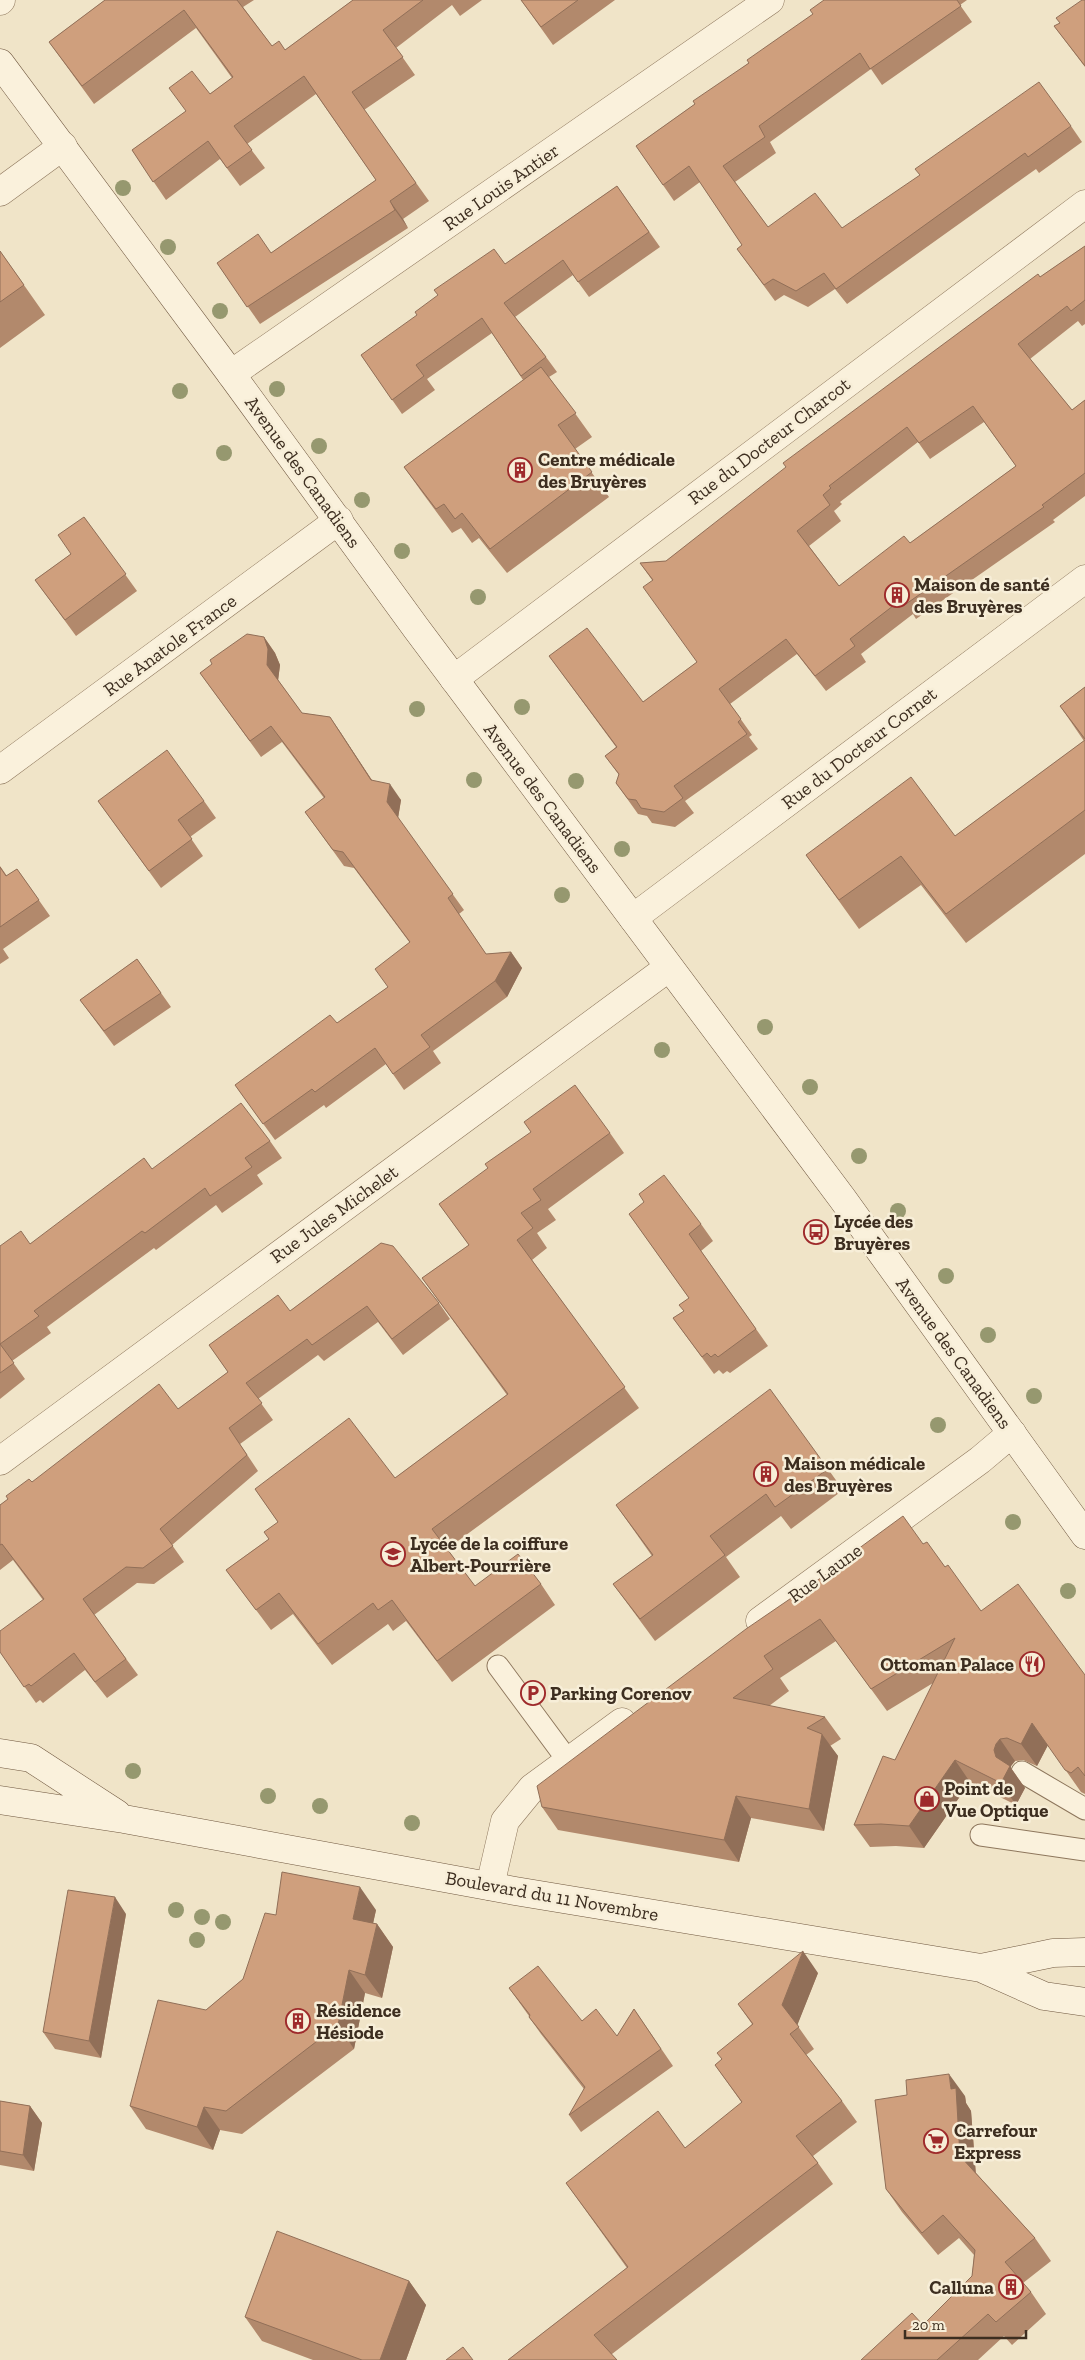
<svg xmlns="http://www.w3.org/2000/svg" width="1085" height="2360" font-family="'Zilla Slab',serif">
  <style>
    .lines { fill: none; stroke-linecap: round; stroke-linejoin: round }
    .lane-casing { stroke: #8d765c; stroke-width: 23 }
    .street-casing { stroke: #8d765c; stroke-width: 29 }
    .secondary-casing { stroke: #6f573f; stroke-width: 29 }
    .lane { stroke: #faf1dc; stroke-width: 21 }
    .street { stroke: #faf1dc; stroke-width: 28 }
    .secondary { stroke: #faf1dc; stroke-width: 28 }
    .tree { fill: #96986f }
    .wall { fill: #b2896c; fill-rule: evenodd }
    .shaded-wall { fill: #916f58 }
    .building { fill: #cf9f7d; stroke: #916f58; fill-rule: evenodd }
    .labels { text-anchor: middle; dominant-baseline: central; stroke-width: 5; stroke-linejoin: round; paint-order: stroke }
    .street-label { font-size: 19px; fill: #3d2e20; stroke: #f7eed8 }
    .poi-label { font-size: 19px; font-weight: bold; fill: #3d2e20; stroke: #f7eed8; text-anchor: start }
  </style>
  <rect width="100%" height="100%" fill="#f0e4c8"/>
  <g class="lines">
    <defs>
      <path id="lane" d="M 498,1666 L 569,1762
        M 1022,1772 L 1085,1809
        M 981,1835 L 1085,1850"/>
      <path id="street" d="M 0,1 L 1,0
        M 0,192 L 63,146
        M 231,374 L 770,0
        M 454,679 L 1085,204
        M 0,770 L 339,520
        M 633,918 L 1085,579
        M 0,1461 L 668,968
        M 760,1621 L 980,1460 L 1012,1433
        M 490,1886 L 505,1821 L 532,1788 L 622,1722"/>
      <path id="secondary" d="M 0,63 L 231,374 L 416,628 L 842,1198 L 1085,1535
        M 0,1753 L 31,1758 L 117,1814
        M 0,1800 L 124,1819 L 515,1891 L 981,1968 L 1044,1996 L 1085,2002
        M 981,1968 L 1053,1953 L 1085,1952"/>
    </defs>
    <use href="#lane" class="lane-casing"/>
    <use href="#street" class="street-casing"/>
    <use href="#secondary" class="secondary-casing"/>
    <use href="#lane" class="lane"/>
    <use href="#street" class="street"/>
    <use href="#secondary" class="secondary"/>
  </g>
  <g class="tree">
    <circle cx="123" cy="188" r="8"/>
    <circle cx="168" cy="247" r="8"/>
    <circle cx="220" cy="311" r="8"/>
    <circle cx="277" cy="389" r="8"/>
    <circle cx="180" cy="391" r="8"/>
    <circle cx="319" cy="446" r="8"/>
    <circle cx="224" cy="453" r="8"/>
    <circle cx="362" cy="500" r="8"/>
    <circle cx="402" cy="551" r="8"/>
    <circle cx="478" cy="597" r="8"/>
    <circle cx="522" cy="707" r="8"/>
    <circle cx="417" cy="709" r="8"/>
    <circle cx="474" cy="780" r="8"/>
    <circle cx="576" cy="781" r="8"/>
    <circle cx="622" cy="849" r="8"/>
    <circle cx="562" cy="895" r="8"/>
    <circle cx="765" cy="1027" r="8"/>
    <circle cx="662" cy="1050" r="8"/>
    <circle cx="810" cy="1087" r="8"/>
    <circle cx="859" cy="1156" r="8"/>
    <circle cx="898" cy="1211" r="8"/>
    <circle cx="946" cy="1276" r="8"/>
    <circle cx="988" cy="1335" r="8"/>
    <circle cx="1034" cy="1396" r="8"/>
    <circle cx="938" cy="1425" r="8"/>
    <circle cx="1013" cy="1522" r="8"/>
    <circle cx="1068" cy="1591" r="8"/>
    <circle cx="133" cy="1771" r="8"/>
    <circle cx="268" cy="1796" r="8"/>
    <circle cx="320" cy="1806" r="8"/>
    <circle cx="412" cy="1823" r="8"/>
    <circle cx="176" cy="1910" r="8"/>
    <circle cx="202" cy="1917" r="8"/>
    <circle cx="223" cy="1922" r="8"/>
    <circle cx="197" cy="1940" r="8"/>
  </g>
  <path class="wall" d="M 105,0 L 254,0 L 243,7 L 272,46 L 285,50 L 353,0 L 482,0 L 460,16 L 452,5 L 396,48 L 415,75 L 364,110 L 429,201 L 403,219 L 408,228 L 260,324 L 217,263 L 271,253 L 376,180 L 316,94 L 247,144 L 265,168 L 240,186 L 220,159 L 166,200 L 132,150 L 232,78 L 196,28 L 94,104 L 49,42 Z
    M 521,0 L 615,0 L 553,45 Z
    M 824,0 L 967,0 L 960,5 L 972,22 L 882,85 L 871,69 L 770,142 L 776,153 L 735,182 L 768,227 L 842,228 L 1071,126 L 1082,142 L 1039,173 L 1036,169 L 847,304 L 835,289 L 808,307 L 784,295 L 775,301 L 737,249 L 742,245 L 700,182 L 674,201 L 636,146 L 695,104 L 813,14 Z
    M 1085,0 L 1085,67 L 1054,26 L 1060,23 Z
    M 617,186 L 660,247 L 589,297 L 573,275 L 515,317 L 546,357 L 557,372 L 549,377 L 592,437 L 575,449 L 609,497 L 507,573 L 479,538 L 472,543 L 461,528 L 452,533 L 421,491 L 404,467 L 523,380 L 492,333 L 427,379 L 435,390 L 402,414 L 361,355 L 505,264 Z
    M 1085,246 L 1085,324 L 1082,326 L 1078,321 L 1030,359 L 1072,410 L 1085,400 L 1085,496 L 1053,520 L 1055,522 L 916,619 L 913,614 L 861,654 L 866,662 L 826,691 L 797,654 L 730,704 L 752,735 L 749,737 L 758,749 L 685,801 L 694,813 L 675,827 L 652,823 L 647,816 L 638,814 L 616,783 L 619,775 L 605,756 L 616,747 L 549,656 L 643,702 L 697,662 L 652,580 L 640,563 L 666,561 L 1040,277 ZM 984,422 L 1016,466 L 910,543 L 839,586 L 809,546 L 841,521 L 834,511 L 842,504 L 840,502 L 918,442 L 930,459 Z
    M 0,251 L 45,315 L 0,348 Z
    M 84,517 L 137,591 L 76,636 L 35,580 L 71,554 Z
    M 264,637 L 275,653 L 280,665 L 278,680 L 302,713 L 330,717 L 372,780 L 401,800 L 398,818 L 464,910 L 459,914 L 486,954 L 511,952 L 522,968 L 507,997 L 433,1051 L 441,1063 L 404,1090 L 386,1064 L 326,1108 L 324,1105 L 275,1140 L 235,1085 L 337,1023 L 388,987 L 410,943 L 354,868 L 344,866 L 305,812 L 324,798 L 282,742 L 261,757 L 200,673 Z
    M 1085,687 L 1085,854 L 966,943 L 921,885 L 859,929 L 806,855 L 955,836 L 1084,741 L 1060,706 Z
    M 98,801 L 204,801 L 216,818 L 190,837 L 203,856 L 161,888 Z
    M 0,866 L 7,876 L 17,869 L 50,916 L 3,949 L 9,958 L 0,964 Z
    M 137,959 L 171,1007 L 114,1046 L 80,1000 Z
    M 610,1133 L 624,1153 L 548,1209 L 556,1220 L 537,1233 L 547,1248 L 532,1260 L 639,1408 L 447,1549 L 475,1586 L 541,1584 L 555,1605 L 452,1682 L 406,1621 L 393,1631 L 388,1624 L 332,1665 L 293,1614 L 271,1630 L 226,1570 L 269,1539 L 278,1522 L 255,1489 L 395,1478 L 507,1395 L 422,1278 L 469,1245 L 439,1204 Z
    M 270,1141 L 282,1158 L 257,1175 L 263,1184 L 222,1213 L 216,1205 L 156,1250 L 154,1248 L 47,1327 L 51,1333 L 12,1361 L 25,1379 L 0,1399 L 0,1246 L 30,1244 L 152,1169 Z
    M 629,1214 L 701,1224 L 713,1241 L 701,1251 L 768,1346 L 730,1373 L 727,1371 L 723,1374 L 719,1370 L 714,1374 L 673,1318 L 684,1311 L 689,1298 Z
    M 381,1243 L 439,1303 L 450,1319 L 403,1355 L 378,1322 L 324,1361 L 318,1355 L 258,1399 L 273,1420 L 240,1444 L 258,1471 L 172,1545 L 184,1562 L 154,1584 L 137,1583 L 94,1615 L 138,1675 L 107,1698 L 85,1670 L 43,1703 L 40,1700 L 36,1703 L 0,1652 L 43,1600 L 13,1560 L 0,1570 L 0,1505 L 32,1482 L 178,1409 L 228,1372 L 209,1345 L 290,1311 Z
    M 828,1469 L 843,1490 L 791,1529 L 781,1516 L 726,1557 L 740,1577 L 655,1641 L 613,1584 L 652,1556 L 616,1505 Z
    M 923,1544 L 945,1567 L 981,1611 L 1085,1675 L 1085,1794 L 1081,1792 L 1048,1745 L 1037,1766 L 1023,1760 L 1015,1761 L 1011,1766 L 1011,1768 L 1025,1788 L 1016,1805 L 970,1782 L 924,1848 L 896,1846 L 870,1847 L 854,1825 L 895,1760 L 933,1683 L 887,1711 L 836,1641 L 780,1678 L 789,1691 L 769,1706 L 825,1717 L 841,1739 L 830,1746 L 838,1756 L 824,1831 L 751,1818 L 739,1862 L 558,1830 L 542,1807 Z
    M 376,1910 L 373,1923 L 377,1924 L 393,1947 L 382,1998 L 365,1993 L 354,2049 L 242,2134 L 220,2130 L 213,2150 L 146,2129 L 130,2106 L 206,2010 L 243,1979 L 276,1915 Z
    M 126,1914 L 101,2058 L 55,2049 L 43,2032 Z
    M 818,1973 L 797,2025 L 814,2049 L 806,2055 L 842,2101 L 857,2122 L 813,2156 L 833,2184 L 612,2354 L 508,2360 L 627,2268 L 566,2183 L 685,2148 L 742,2103 L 715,2065 L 721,2060 L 752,2024 L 738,2004 Z
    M 509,1988 L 617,2036 L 634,2009 L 673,2066 L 581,2132 L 569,2115 L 584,2089 L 541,2034 L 529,2017 L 529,2016 Z
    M 965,2096 L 966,2103 L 971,2111 L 976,2173 L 1035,2238 L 1051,2261 L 1023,2283 L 1031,2292 L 1046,2314 L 1012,2345 L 1004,2336 L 978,2360 L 861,2360 L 923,2325 L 972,2276 L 974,2255 L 959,2238 L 938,2255 L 902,2212 L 886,2189 Z
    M 0,2101 L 30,2106 L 42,2123 L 34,2171 L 0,2165 Z
    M 409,2281 L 426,2305 L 406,2360 L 313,2360 L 262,2341 L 245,2317 Z"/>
  <path class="shaded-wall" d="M 390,201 L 403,219 L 408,228 L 395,210 Z
    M 264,637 L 275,653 L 280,665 L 278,681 L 267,665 Z
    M 330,717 L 341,733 L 382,796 L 371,780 Z
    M 390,784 L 401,800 L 398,818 L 387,802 Z
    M 511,952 L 522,968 L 507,997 L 495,981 Z
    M 1032,1723 L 1048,1745 L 1037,1766 L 1021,1744 Z
    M 822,1734 L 838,1756 L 824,1831 L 809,1809 Z
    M 1000,1739 L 1015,1761 L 1011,1766 L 1011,1768 L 1025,1788 L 1016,1805 L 1001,1783 L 996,1757 L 994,1750 L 996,1744 Z
    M 955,1760 L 970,1782 L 924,1848 L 909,1826 Z
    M 736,1796 L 751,1818 L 739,1862 L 724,1840 Z
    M 360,1887 L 376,1910 L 369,1942 L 353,1919 Z
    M 115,1897 L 126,1914 L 101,2058 L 89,2041 Z
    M 377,1924 L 393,1947 L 382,1998 L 365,1975 Z
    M 803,1951 L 818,1973 L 797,2026 L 782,2005 Z
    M 349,1970 L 365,1993 L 354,2049 L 338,2025 Z
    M 949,2074 L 965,2096 L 966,2103 L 971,2111 L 976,2179 L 960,2156 Z
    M 30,2106 L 42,2123 L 34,2171 L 23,2155 Z
    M 204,2107 L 220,2130 L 213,2150 L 197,2127 Z
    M 409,2281 L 426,2305 L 406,2360 L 380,2360 Z"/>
  <path class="building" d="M 105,0 L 237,0 L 272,46 L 279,41 L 285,50 L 353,0 L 423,0 L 383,30 L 403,57 L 352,92 L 416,183 L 390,201 L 395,210 L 247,307 L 217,263 L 258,234 L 271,253 L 376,180 L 304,76 L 234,126 L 252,150 L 227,168 L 208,141 L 153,182 L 132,150 L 186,111 L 169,88 L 192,71 L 210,94 L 233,77 L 184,10 L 82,86 L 49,42 Z
    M 521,0 L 578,0 L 541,27 Z
    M 824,0 L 957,0 L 961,6 L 870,69 L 860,53 L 759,126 L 765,137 L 723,166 L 768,227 L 815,193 L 842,228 L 920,175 L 915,169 L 1039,82 L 1071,126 L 1028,157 L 1025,153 L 836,289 L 824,273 L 796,291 L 773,279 L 764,285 L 737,249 L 742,245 L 689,166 L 663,185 L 636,146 L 695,104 L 693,101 L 749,63 L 747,60 L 813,14 L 810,10 Z
    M 1082,0 L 1085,0 L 1085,66 L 1054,26 L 1060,23 L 1056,18 Z
    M 617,186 L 649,232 L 578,282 L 563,260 L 504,303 L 546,357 L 521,376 L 482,318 L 416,365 L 424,376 L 392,400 L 361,355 L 417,315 L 415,312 L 438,295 L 434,290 L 494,249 L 505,264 Z
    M 1085,246 L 1085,300 L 1071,311 L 1067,306 L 1018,344 L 1072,410 L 1085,400 L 1085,473 L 1042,505 L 1044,507 L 906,604 L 902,599 L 850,639 L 855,646 L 815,676 L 786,639 L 719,689 L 741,719 L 738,722 L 747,734 L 674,786 L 683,798 L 664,812 L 641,808 L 636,800 L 628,799 L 616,783 L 619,774 L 605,756 L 617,747 L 549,656 L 587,628 L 643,702 L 697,662 L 643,587 L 653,580 L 640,563 L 666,561 L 786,467 L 783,463 L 1038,274 L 1040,277 ZM 973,406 L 1016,466 L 910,543 L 904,536 L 839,586 L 797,531 L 830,505 L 823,495 L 831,488 L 829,486 L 907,427 L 919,443 Z
    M 0,251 L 24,285 L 0,302 Z
    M 541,367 L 576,413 L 558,425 L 592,472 L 490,549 L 462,513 L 455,519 L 444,504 L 436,509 L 404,467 Z
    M 84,517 L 126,574 L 65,620 L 35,580 L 71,554 L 58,535 Z
    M 247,634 L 264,637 L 268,649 L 267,665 L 302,713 L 330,717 L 371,780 L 390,784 L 387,802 L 453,894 L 448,898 L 486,954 L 511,952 L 495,981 L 421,1035 L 430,1047 L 393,1074 L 375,1048 L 315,1092 L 312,1089 L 263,1124 L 235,1085 L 330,1015 L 337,1023 L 388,987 L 375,969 L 410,942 L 343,852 L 333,850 L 305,812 L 325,797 L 271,726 L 250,741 L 200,673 L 212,664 L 210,660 Z
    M 1085,687 L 1085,739 L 1060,706 Z
    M 1085,740 L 1085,810 L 946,914 L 901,856 L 839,900 L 806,855 L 911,777 L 955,836 Z
    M 167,750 L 204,801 L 178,820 L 192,839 L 149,871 L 98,801 Z
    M 0,867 L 6,876 L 17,869 L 39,900 L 0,927 Z
    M 137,959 L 161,993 L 104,1031 L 80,1000 Z
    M 575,1085 L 610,1133 L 533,1189 L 541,1200 L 521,1213 L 533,1228 L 517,1240 L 625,1387 L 432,1529 L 475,1586 L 518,1554 L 541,1584 L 437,1661 L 392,1600 L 378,1610 L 373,1603 L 318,1644 L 279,1593 L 256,1610 L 226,1570 L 269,1539 L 264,1532 L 278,1522 L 255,1489 L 349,1418 L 395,1478 L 508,1394 L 422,1278 L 469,1245 L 439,1204 L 488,1168 L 485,1164 L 531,1132 L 524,1122 Z
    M 241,1103 L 270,1141 L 245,1158 L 252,1167 L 210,1196 L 205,1188 L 145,1233 L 142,1231 L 34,1311 L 39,1316 L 0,1344 L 14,1363 L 0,1373 L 0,1246 L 21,1231 L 30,1244 L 144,1158 L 152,1169 Z
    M 664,1175 L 701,1224 L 689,1234 L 756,1329 L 718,1357 L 715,1354 L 711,1357 L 707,1353 L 702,1357 L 673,1318 L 684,1311 L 679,1305 L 689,1298 L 629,1214 L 644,1202 L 639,1194 Z
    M 381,1243 L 393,1246 L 439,1303 L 392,1339 L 367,1306 L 312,1345 L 307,1339 L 246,1383 L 262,1403 L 229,1428 L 247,1455 L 160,1529 L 173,1546 L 143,1568 L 126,1567 L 83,1599 L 126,1659 L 95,1682 L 74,1653 L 31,1686 L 29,1684 L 24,1687 L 0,1652 L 0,1631 L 44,1599 L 2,1544 L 0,1545 L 0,1505 L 8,1499 L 6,1496 L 29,1479 L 32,1482 L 159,1384 L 178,1409 L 228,1372 L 209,1345 L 278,1295 L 290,1311 Z
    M 770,1389 L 828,1469 L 775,1507 L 766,1494 L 710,1536 L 725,1555 L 640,1619 L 613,1584 L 653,1555 L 616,1505 Z
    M 903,1516 L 923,1544 L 927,1542 L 945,1567 L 948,1565 L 981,1611 L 1018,1584 L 1085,1675 L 1085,1776 L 1078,1767 L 1071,1773 L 1065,1770 L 1032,1723 L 1021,1744 L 1007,1738 L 1000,1739 L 996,1744 L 994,1750 L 996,1757 L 1010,1766 L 1001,1783 L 955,1760 L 909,1826 L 881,1824 L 854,1825 L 883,1756 L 895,1760 L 955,1638 L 871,1689 L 820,1619 L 764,1656 L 773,1669 L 733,1698 L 825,1717 L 807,1728 L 822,1734 L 809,1809 L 736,1796 L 724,1840 L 542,1807 L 537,1786 L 746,1629 L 844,1562 L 843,1560 Z
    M 282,1872 L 360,1887 L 353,1919 L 377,1924 L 365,1975 L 349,1970 L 338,2025 L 226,2111 L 204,2107 L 197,2127 L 130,2106 L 158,2000 L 206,2010 L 243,1979 L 265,1913 L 276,1915 Z
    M 68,1890 L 115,1897 L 89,2041 L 43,2032 Z
    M 803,1951 L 782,2005 L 799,2027 L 790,2034 L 842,2101 L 796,2136 L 818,2163 L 594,2335 L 617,2360 L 508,2360 L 628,2267 L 566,2183 L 658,2111 L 685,2148 L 742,2102 L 715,2065 L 722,2059 L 717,2053 L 753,2024 L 738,2004 Z
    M 538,1966 L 582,2021 L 596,2009 L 617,2036 L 634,2009 L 661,2049 L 569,2115 L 585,2087 L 529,2017 L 530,2015 L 509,1988 Z
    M 949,2074 L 951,2089 L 956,2088 L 960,2156 L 1035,2238 L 1005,2262 L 1031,2292 L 996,2322 L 988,2314 L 937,2360 L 861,2360 L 912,2313 L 923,2325 L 972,2276 L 975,2250 L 943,2215 L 922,2233 L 886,2189 L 875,2100 L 907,2095 L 906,2080 Z
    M 0,2101 L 30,2106 L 23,2155 L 0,2151 Z
    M 277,2231 L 409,2281 L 380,2360 L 362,2360 L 245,2317 Z
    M 463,2347 L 473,2360 L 446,2360 Z"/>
  <defs>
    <symbol id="building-ring" viewBox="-11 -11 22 22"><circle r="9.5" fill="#f7eed8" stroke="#9e2a2b" stroke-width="1.5"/><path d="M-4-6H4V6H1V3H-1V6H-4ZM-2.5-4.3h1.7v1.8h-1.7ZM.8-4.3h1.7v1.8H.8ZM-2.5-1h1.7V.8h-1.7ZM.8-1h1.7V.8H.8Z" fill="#9e2a2b"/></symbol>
    <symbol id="bus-ring" viewBox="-11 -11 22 22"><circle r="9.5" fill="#f7eed8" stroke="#9e2a2b" stroke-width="1.5"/><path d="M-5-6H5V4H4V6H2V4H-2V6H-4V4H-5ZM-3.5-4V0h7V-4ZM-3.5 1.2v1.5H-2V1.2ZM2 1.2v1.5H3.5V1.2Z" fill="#9e2a2b"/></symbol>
    <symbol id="university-ring" viewBox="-11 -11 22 22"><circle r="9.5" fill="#f7eed8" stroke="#9e2a2b" stroke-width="1.5"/><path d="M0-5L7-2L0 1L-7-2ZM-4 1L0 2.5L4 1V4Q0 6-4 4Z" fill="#9e2a2b"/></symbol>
    <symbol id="restaurant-ring" viewBox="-11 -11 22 22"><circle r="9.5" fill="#f7eed8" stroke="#9e2a2b" stroke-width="1.5"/><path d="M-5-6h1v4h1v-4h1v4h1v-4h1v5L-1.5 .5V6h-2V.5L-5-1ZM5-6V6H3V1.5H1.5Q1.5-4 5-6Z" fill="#9e2a2b"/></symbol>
    <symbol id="parking-ring" viewBox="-11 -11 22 22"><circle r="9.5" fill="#f7eed8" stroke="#9e2a2b" stroke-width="1.5"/><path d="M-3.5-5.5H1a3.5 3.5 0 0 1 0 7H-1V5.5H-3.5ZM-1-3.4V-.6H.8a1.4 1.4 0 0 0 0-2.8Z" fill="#9e2a2b"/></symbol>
    <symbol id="shop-ring" viewBox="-11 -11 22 22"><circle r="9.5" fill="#f7eed8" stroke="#9e2a2b" stroke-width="1.5"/><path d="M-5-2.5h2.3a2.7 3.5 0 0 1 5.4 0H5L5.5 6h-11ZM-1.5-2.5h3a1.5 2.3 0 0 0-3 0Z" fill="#9e2a2b"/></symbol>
    <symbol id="supermarket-ring" viewBox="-11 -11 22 22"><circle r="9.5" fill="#f7eed8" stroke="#9e2a2b" stroke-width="1.5"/><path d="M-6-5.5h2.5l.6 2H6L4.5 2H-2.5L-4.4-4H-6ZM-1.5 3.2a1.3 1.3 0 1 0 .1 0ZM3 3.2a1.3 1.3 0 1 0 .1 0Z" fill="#9e2a2b"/></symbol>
  </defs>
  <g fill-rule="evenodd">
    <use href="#building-ring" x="506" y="456" width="28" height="28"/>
    <use href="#building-ring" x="883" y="581" width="28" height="28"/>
    <use href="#bus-ring" x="802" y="1218" width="28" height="28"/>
    <use href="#building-ring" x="752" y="1460" width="28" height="28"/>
    <use href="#university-ring" x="379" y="1540" width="28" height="28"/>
    <use href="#restaurant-ring" x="1018" y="1650" width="28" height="28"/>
    <use href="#parking-ring" x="519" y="1679" width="28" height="28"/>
    <use href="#shop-ring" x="913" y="1785" width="28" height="28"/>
    <use href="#building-ring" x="284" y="2007" width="28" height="28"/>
    <use href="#supermarket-ring" x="922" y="2127" width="28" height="28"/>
    <use href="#building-ring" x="997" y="2273" width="28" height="28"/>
  </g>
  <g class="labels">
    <g class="street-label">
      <text transform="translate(501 187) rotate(-35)">Rue Louis Antier</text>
      <text transform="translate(769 441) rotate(-37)">Rue du Docteur Charcot</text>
      <text transform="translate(303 472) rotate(54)">Avenue des Canadiens</text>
      <text transform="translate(170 645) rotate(-36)">Rue Anatole France</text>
      <text transform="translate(859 748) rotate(-37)">Rue du Docteur Cornet</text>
      <text transform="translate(543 798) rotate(53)">Avenue des Canadiens</text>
      <text transform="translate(334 1214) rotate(-36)">Rue Jules Michelet</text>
      <text transform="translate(954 1353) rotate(54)">Avenue des Canadiens</text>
      <text transform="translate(825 1573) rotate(-36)">Rue Laune</text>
      <text transform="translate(552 1896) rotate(10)">Boulevard du 11 Novembre</text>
    </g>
    <g class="poi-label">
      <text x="538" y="459">Centre médicale<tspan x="538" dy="22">des Bruyères</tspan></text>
      <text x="914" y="584">Maison de santé<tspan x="914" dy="22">des Bruyères</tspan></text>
      <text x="834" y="1221">Lycée des<tspan x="834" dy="22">Bruyères</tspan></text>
      <text x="784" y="1463">Maison médicale<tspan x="784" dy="22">des Bruyères</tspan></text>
      <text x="410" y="1543">Lycée de la coiffure<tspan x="410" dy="22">Albert-Pourrière</tspan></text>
      <text x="1014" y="1664" text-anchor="end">Ottoman Palace</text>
      <text x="550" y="1693">Parking Corenov</text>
      <text x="944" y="1788">Point de<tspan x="944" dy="22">Vue Optique</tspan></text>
      <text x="316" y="2010">Résidence<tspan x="316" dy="22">Hésiode</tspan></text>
      <text x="954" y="2130">Carrefour<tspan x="954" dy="22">Express</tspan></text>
      <text x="994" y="2287" text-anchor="end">Calluna</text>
    </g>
  </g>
  <path d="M905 2330v8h121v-8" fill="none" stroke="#3d2e20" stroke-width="2.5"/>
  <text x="912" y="2330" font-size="15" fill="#3d2e20" stroke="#f7eed8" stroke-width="4" paint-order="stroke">20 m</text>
</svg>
